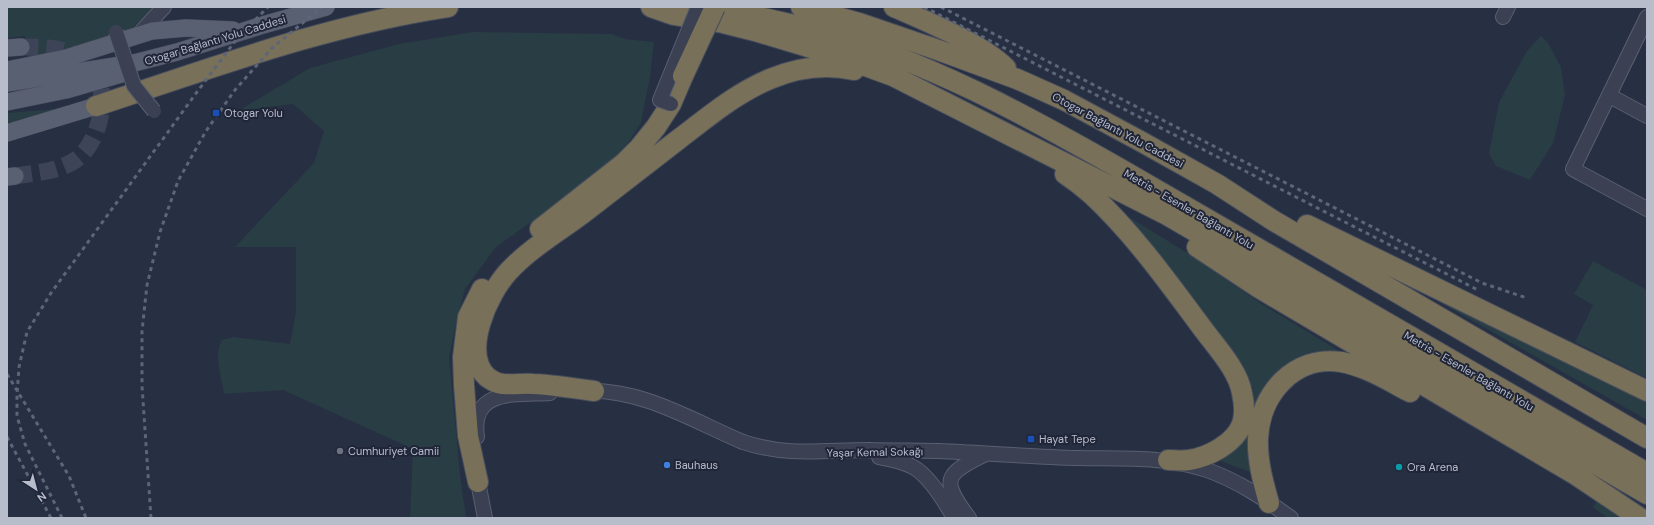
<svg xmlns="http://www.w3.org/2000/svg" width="1654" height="525" font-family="'DM Sans',sans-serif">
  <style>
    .green { fill: #293d44 }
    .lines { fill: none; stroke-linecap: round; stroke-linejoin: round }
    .major-tunnel { stroke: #3d4458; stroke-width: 17; stroke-dasharray: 17 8; stroke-linecap: butt }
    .minor-casing { stroke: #595f70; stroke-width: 16 }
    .major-casing { stroke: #454a5c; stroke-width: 18 }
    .highway-casing { stroke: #464c5d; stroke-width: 22 }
    .minor { stroke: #3b4152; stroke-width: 14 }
    .major { stroke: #596072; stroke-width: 17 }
    .highway { stroke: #787058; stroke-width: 20 }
    .rail { stroke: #5d6579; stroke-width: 3; stroke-dasharray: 4 4; stroke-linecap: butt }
    .minor-bridge-casing { stroke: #595f70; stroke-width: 16; stroke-linecap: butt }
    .highway-bridge-casing { stroke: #464c5d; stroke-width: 22; stroke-linecap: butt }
    .minor-bridge { stroke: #3b4152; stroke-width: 14 }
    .highway-bridge { stroke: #787058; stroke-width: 20 }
    .transit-dot { fill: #1a4fb4; stroke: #202638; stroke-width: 1.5 }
    .worship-dot { fill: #6b7280; stroke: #202638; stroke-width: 1.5 }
    .shop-dot { fill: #3f7fe0; stroke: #202638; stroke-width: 1.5 }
    .culture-dot { fill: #0f9aa8; stroke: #202638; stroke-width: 1.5 }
    .labels { text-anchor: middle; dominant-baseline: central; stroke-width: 4; stroke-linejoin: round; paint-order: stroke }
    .street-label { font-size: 11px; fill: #b8bdcc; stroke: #202638 }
    .poi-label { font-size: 11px; fill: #b8bdcc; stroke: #202638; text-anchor: start }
  </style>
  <rect width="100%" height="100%" fill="#272f43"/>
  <path class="green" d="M 7,7 L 155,7 L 132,28 L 111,38 L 28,60 L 25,36 L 7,38 Z
    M 473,32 L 612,34 L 625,39 L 654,42 L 650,77 L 641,123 L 621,154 L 568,196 L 496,247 L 465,289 L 455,328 L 449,358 L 460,474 L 466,518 L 410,518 L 413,449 L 283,390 L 224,394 C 222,378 213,354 222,340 L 233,337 L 290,344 L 296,312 L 296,247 L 235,247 L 314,163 L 324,131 L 293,104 L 244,110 L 243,108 L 310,68 L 399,44 Z
    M 1541,36 L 1548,43 L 1561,67 L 1565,95 L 1553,143 L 1530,180 L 1496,166 L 1489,154 L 1499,102 L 1527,51 Z
    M 66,108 L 7,124 L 7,113 Z
    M 1129,217 L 1189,254 L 1260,303 L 1341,352 L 1328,351 L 1314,354 L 1257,408 L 1254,407 L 1253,389 L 1243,368 L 1127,221 Z
    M 1593,261 L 1647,290 L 1647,378 L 1575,342 L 1593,305 L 1574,294 Z
    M 1436,300 L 1564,357 L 1647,398 L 1647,420 Z
    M 1248,435 L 1253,436 L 1258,475 L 1218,460 Z
    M 1597,501 L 1621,518 L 1607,518 L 1593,507 Z"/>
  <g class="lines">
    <path class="major-tunnel" d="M 15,176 C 34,173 57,172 74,161 C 102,144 114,82 86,61 C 67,47 44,47 21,47"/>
    <defs>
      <path id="minor" d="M 1503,17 L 1508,7
        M 1647,17 L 1573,169 L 1580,173 L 1647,209
        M 139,34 L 164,7
        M 1610,96 L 1647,116
        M 584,391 C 641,388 693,421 743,442 C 788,457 824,450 869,450 C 899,451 930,450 960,452 C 999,454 1038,457 1078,458 C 1121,459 1165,456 1207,470 C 1238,481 1265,499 1291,518
        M 477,437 C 470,388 516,395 550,393
        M 879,457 C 891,459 902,461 913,467 C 928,475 945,502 954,518
        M 479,474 L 478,482 L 485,518
        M 969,518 C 941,481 943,474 986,454"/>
      <path id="major" d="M 7,48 L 21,47
        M 7,70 L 66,58 L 152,31 L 186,28 L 233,30
        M 7,83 L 134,63 L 177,52 L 263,25 L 326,7
        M 7,102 L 66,90 L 121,74
        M 7,133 L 96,106
        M 7,177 L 15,176"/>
      <path id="highway" d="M 651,7 L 674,15 L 723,23 L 755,31 L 838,56 L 893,76 L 1167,215 L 1647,494
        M 704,7 C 731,10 754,16 781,22 C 793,25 805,27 816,30 C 926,60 1026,115 1124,171 L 1647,473
        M 801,7 L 859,23 L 938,50 L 1017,79 L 1064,100 L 1142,142 L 1217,184 L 1274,221 L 1647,438
        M 894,7 C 926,21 982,44 1006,68
        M 96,106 C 212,68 327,25 448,7
        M 1065,174 C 1074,180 1083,187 1091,194 C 1134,234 1168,282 1203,329 C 1217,348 1238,370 1242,393 C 1244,402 1245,415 1242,424 C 1235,443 1209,457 1189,460 C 1182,461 1175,460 1168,460
        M 1307,225 L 1647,391
        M 540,229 L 624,163 L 639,148 L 656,127 L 671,104 L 683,76
        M 1197,247 L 1259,288 L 1576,475 L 1640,518
        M 594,391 C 574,388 554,385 533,384 C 522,383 509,386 498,383 C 494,382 490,379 487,377 C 461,352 488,294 508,272 C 530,248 560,231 586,211 C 617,187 648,163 679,139 C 708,117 736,93 770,79 C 796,68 826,64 854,70
        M 478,482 L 468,436 L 464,385 L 463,357 L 468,317 L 482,289
        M 1269,503 C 1263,482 1257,460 1258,438 C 1260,393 1295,355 1341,362 C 1365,366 1389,381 1410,392"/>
    </defs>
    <use href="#minor" class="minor-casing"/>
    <use href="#major" class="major-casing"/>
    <use href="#highway" class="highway-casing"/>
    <use href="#minor" class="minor"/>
    <use href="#major" class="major"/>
    <use href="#highway" class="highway"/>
    <path class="rail" d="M 924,7 L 1478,290
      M 941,7 L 1482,283 L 1527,298
      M 7,374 L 69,476 L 86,518
      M 7,437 L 51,518
      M 62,518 L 25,444 L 17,416 L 17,395 L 19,367 L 27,332 L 51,293 L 197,92 L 239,36 L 268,7
      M 151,518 L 142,386 L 142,331 L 147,285 L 160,232 L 178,181 L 206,131 L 235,90 L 272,48 L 322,7"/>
    <defs>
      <path id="minor-bridge" d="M 116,32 L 134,86 L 154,111
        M 671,104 L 660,100 L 698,7"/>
      <path id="highway-bridge" d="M 683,76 L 715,7"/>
    </defs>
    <use href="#minor-bridge" class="minor-bridge-casing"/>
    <use href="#highway-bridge" class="highway-bridge-casing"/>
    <use href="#minor-bridge" class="minor-bridge"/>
    <use href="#highway-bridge" class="highway-bridge"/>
  </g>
  <g class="transit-dot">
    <rect x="212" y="109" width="8" height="8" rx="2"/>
    <rect x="1027" y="435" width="8" height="8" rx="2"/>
  </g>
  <circle class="worship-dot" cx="340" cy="451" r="4"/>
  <circle class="shop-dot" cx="667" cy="465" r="4"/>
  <circle class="culture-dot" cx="1399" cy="467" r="4"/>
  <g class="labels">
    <g class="street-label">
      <text transform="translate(215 40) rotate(-17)">Otogar Bağlantı Yolu Caddesi</text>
      <text transform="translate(1118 130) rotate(28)">Otogar Bağlantı Yolu Caddesi</text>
      <text transform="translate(1189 209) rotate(30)">Metris - Esenler Bağlantı Yolu</text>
      <text transform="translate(1469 371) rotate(30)">Metris - Esenler Bağlantı Yolu</text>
      <text transform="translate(875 452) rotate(-1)">Yaşar Kemal Sokağı</text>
    </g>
    <g class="poi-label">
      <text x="224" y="113">Otogar Yolu</text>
      <text x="1039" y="439">Hayat Tepe</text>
      <text x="348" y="451">Cumhuriyet Camii</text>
      <text x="675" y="465">Bauhaus</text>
      <text x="1407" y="467">Ora Arena</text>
    </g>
  </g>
  <rect width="1654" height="525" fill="none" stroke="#b8bdcc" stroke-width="16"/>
  <g transform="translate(36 489) rotate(144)" stroke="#202638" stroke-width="3" paint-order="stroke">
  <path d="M0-3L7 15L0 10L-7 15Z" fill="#b8bdcc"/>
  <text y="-6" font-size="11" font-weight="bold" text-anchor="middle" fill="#b8bdcc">N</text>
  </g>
</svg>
